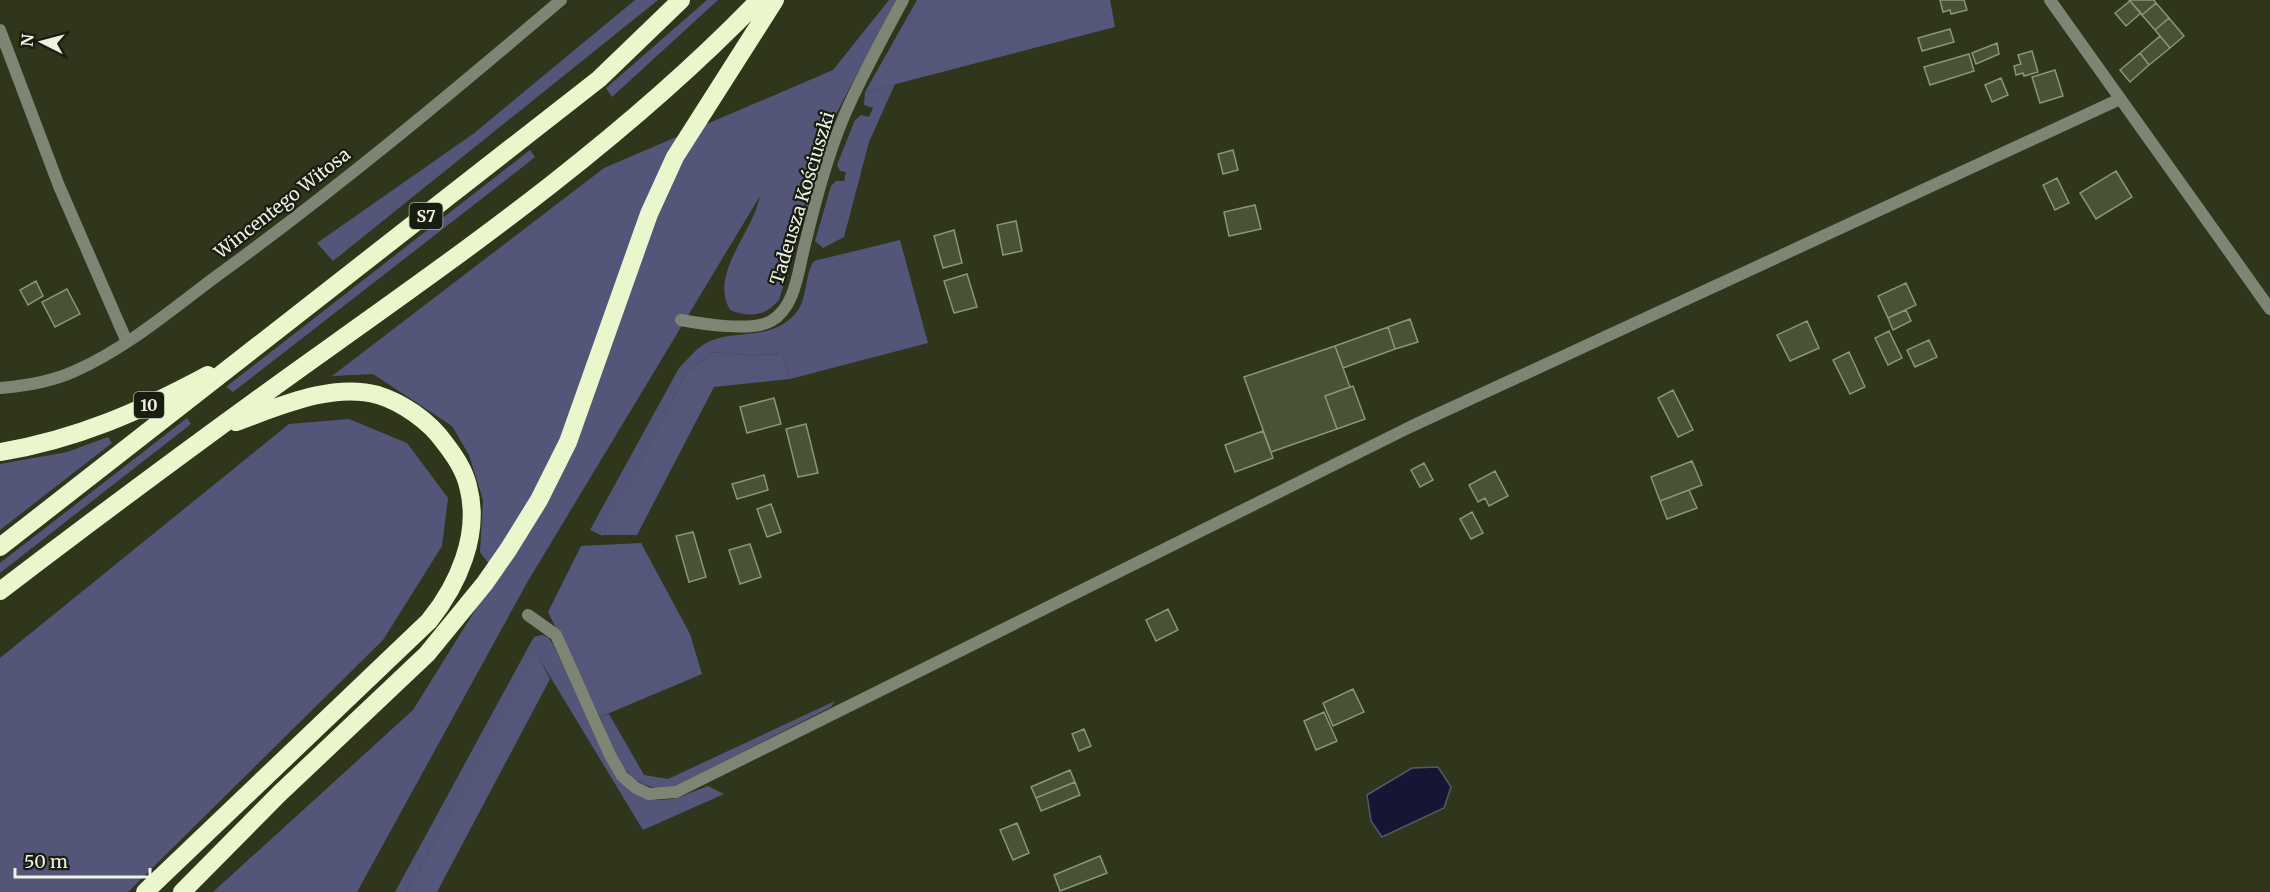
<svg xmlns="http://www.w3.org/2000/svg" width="2270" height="892" font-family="Merriweather,serif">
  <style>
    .green { fill: #535678 }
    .forest { fill: #54577a }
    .water { fill: #151633; stroke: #565868; stroke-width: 1.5 }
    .building { fill: #4a5235; stroke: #8c9576; stroke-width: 1.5 }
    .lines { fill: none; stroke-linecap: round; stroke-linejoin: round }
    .street { stroke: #7f8574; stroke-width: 12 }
    .highway { stroke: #eaf7cd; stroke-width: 18 }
    .labels { text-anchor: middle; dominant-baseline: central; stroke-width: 4.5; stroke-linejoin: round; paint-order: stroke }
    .shield { fill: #191c10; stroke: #adb2a3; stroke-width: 1.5 }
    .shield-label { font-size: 16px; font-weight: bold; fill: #edf2e2 }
    .street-label { font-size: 18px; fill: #edf2e2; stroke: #191c10 }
  </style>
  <rect width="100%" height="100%" fill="#2f361b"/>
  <path class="green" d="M 635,0 L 658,0 L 333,261 L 317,243 L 473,134 Z
    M 707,0 L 718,0 L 612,97 L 606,88 Z
    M 889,0 L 896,0 L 837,112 L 779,300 C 765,316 751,318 730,310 C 709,273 753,233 760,196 L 528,581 L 357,892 L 213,892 L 413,710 L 497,575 L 480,552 L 483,500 L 469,455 L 452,426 L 373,374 L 332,376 L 604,168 L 833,70 Z
    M 895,84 L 869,142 L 844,237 L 823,248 L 815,241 L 831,186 L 836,181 L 844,181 L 846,172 L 840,171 L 837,165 L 855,120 L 861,115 L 869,117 L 873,108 L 864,105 L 865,92 Z
    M 530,150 L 535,157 L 520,169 L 233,392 L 226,387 Z
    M 900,240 L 928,343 L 790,379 L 782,353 L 754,356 L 713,352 L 687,372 L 603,536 L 590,530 L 679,368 C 688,359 698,346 710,341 C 740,329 772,341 796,313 C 808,299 804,276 814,261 Z
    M 187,418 L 191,424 L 0,573 L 0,563 Z
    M 349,419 L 407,443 L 448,498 L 442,546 L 383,640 L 128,892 L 0,892 L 0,658 L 289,424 Z
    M 108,437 L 112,443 L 0,530 L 0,464 L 67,452 Z
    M 542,635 L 548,637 L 553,644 L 607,761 L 642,797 L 657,800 L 674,799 L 708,786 L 724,794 L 643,830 L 537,655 L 407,892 L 395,892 L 530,644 L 534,637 Z
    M 835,701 L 831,707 L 673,787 C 626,795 615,752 600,717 L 609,714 L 644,775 L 668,779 Z"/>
  <path class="forest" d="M 917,0 L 1110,0 L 1115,27 L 865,92 Z
    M 713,352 L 754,356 L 782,353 L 790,379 L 714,387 L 637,535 L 603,535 L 687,372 Z
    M 641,543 L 690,634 L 702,674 L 600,717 L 548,612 L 581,546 Z
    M 537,654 L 550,679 L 437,892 L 407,892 Z"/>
  <path class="water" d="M 1438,767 L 1451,787 L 1444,808 L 1382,837 L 1371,821 L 1367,795 L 1412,768 Z"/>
  <path class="building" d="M 1940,0 L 1964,0 L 1967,10 L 1951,14 L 1950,10 L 1943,12 Z
    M 2129,0 L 2154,0 L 2156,3 L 2142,15 Z
    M 2130,1 L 2141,13 L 2126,26 L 2115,13 Z
    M 2156,3 L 2169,18 L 2155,30 L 2142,15 Z
    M 2169,18 L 2184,36 L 2170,48 L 2155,30 Z
    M 1950,29 L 1954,42 L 1922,51 L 1918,38 Z
    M 2160,36 L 2170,48 L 2149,65 L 2140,53 Z
    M 1997,43 L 1999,54 L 1976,64 L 1972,53 Z
    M 2032,51 L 2038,72 L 2024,76 L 2023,73 L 2016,75 L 2014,66 L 2021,64 L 2018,55 Z
    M 2140,53 L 2149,65 L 2130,82 L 2120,70 Z
    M 1969,54 L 1974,71 L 1930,85 L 1924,67 Z
    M 2055,70 L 2063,96 L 2040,103 L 2032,77 Z
    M 2001,78 L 2008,95 L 1992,102 L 1985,85 Z
    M 1233,150 L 1238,170 L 1223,174 L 1218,154 Z
    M 2116,171 L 2132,197 L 2096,219 L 2080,193 Z
    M 2057,178 L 2069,203 L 2055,210 L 2043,185 Z
    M 1255,205 L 1261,229 L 1229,236 L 1224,212 Z
    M 1016,221 L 1022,251 L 1003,255 L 997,225 Z
    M 954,230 L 962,263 L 943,268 L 934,236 Z
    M 967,274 L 977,307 L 954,313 L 944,281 Z
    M 36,281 L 43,296 L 28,305 L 20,290 Z
    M 1906,283 L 1916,305 L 1888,318 L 1878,296 Z
    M 67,289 L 80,314 L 55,327 L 42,302 Z
    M 1906,310 L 1911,321 L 1893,330 L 1888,318 Z
    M 1410,319 L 1418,342 L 1395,349 L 1388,327 Z
    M 1807,321 L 1819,348 L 1790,361 L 1777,335 Z
    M 1388,327 L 1395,349 L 1343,368 L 1335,346 Z
    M 1889,331 L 1902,358 L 1888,365 L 1875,338 Z
    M 1929,340 L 1937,357 L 1915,367 L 1907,350 Z
    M 1335,346 L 1350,387 L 1325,396 L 1337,429 L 1271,452 L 1244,377 Z
    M 1849,352 L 1865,387 L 1850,394 L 1833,360 Z
    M 1353,386 L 1365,419 L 1337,429 L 1325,396 Z
    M 1673,390 L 1693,430 L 1678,437 L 1658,398 Z
    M 774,398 L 781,424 L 747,433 L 740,407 Z
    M 806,424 L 818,473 L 798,477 L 786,429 Z
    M 1263,431 L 1273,458 L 1235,472 L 1225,445 Z
    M 1692,461 L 1702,485 L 1660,501 L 1651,477 Z
    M 1424,463 L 1433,480 L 1420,487 L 1411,470 Z
    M 1495,471 L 1508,496 L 1489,506 L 1485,498 L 1478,502 L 1469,485 Z
    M 764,475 L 768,490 L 737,499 L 732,484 Z
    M 1689,490 L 1697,508 L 1667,519 L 1660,501 Z
    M 771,504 L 781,532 L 767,537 L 757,509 Z
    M 1472,512 L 1483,533 L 1471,539 L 1460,519 Z
    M 693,532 L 706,577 L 689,582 L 676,536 Z
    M 750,544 L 761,577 L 740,584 L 729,550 Z
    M 1168,609 L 1178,630 L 1156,641 L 1146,620 Z
    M 1353,689 L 1364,712 L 1333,726 L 1323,703 Z
    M 1324,712 L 1337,741 L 1316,750 L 1304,721 Z
    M 1084,729 L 1091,746 L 1079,751 L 1072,734 Z
    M 1070,770 L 1075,782 L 1036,798 L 1031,787 Z
    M 1075,782 L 1080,795 L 1041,811 L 1036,798 Z
    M 1017,823 L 1029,853 L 1013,860 L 1000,830 Z
    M 1100,856 L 1107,873 L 1060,891 L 1054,875 Z"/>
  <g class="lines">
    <path class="street" d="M 2050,0 L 2270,309
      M 0,30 L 59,186 L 127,342
      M 681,320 C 702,324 753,332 771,321 C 795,308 798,272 804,248 C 815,203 827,156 845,114 C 862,75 883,37 903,0
      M 0,388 C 26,386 51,382 75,371 C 125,349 170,311 214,278 C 334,191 448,96 561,0
      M 528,615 L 556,635 L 610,755 L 622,776 L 636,788 L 649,794 L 676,792 L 1412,426 L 2120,99"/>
    <path class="highway" d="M 0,452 C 75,440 141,411 208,375
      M 0,547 L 599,79 L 681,0
      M 0,591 C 105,511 211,432 319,355 C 472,246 628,136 759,0
      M 145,892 L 429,621 C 458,585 481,534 468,486 C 464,469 454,455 444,442 C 429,421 403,403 378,395 C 332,382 278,407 236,422
      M 182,892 L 279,794 L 427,654 L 485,583 L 508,550 L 539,500 L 568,442 L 649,214 L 675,157 L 775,0"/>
  </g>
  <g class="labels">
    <g class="shield">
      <rect x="409.5" y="203" width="33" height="26" rx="4.5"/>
      <rect x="134" y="392" width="30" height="26" rx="4.5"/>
    </g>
    <g class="shield-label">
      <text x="426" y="216">S7</text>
      <text x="149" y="405">10</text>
    </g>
    <g class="street-label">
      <text transform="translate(802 198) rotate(-73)">Tadeusza Kościuszki</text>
      <text transform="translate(282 203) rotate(-38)">Wincentego Witosa</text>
    </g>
  </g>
  <g transform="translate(42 42) rotate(276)" stroke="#191c10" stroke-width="4.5" paint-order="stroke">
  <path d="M0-4.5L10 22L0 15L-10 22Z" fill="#edf2e2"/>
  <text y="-9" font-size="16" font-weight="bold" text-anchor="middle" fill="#edf2e2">N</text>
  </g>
  <path d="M15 868v9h135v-9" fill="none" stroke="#edf2e2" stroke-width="3"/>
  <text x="24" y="868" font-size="18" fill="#edf2e2" stroke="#191c10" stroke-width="4.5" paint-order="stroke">50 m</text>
</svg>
